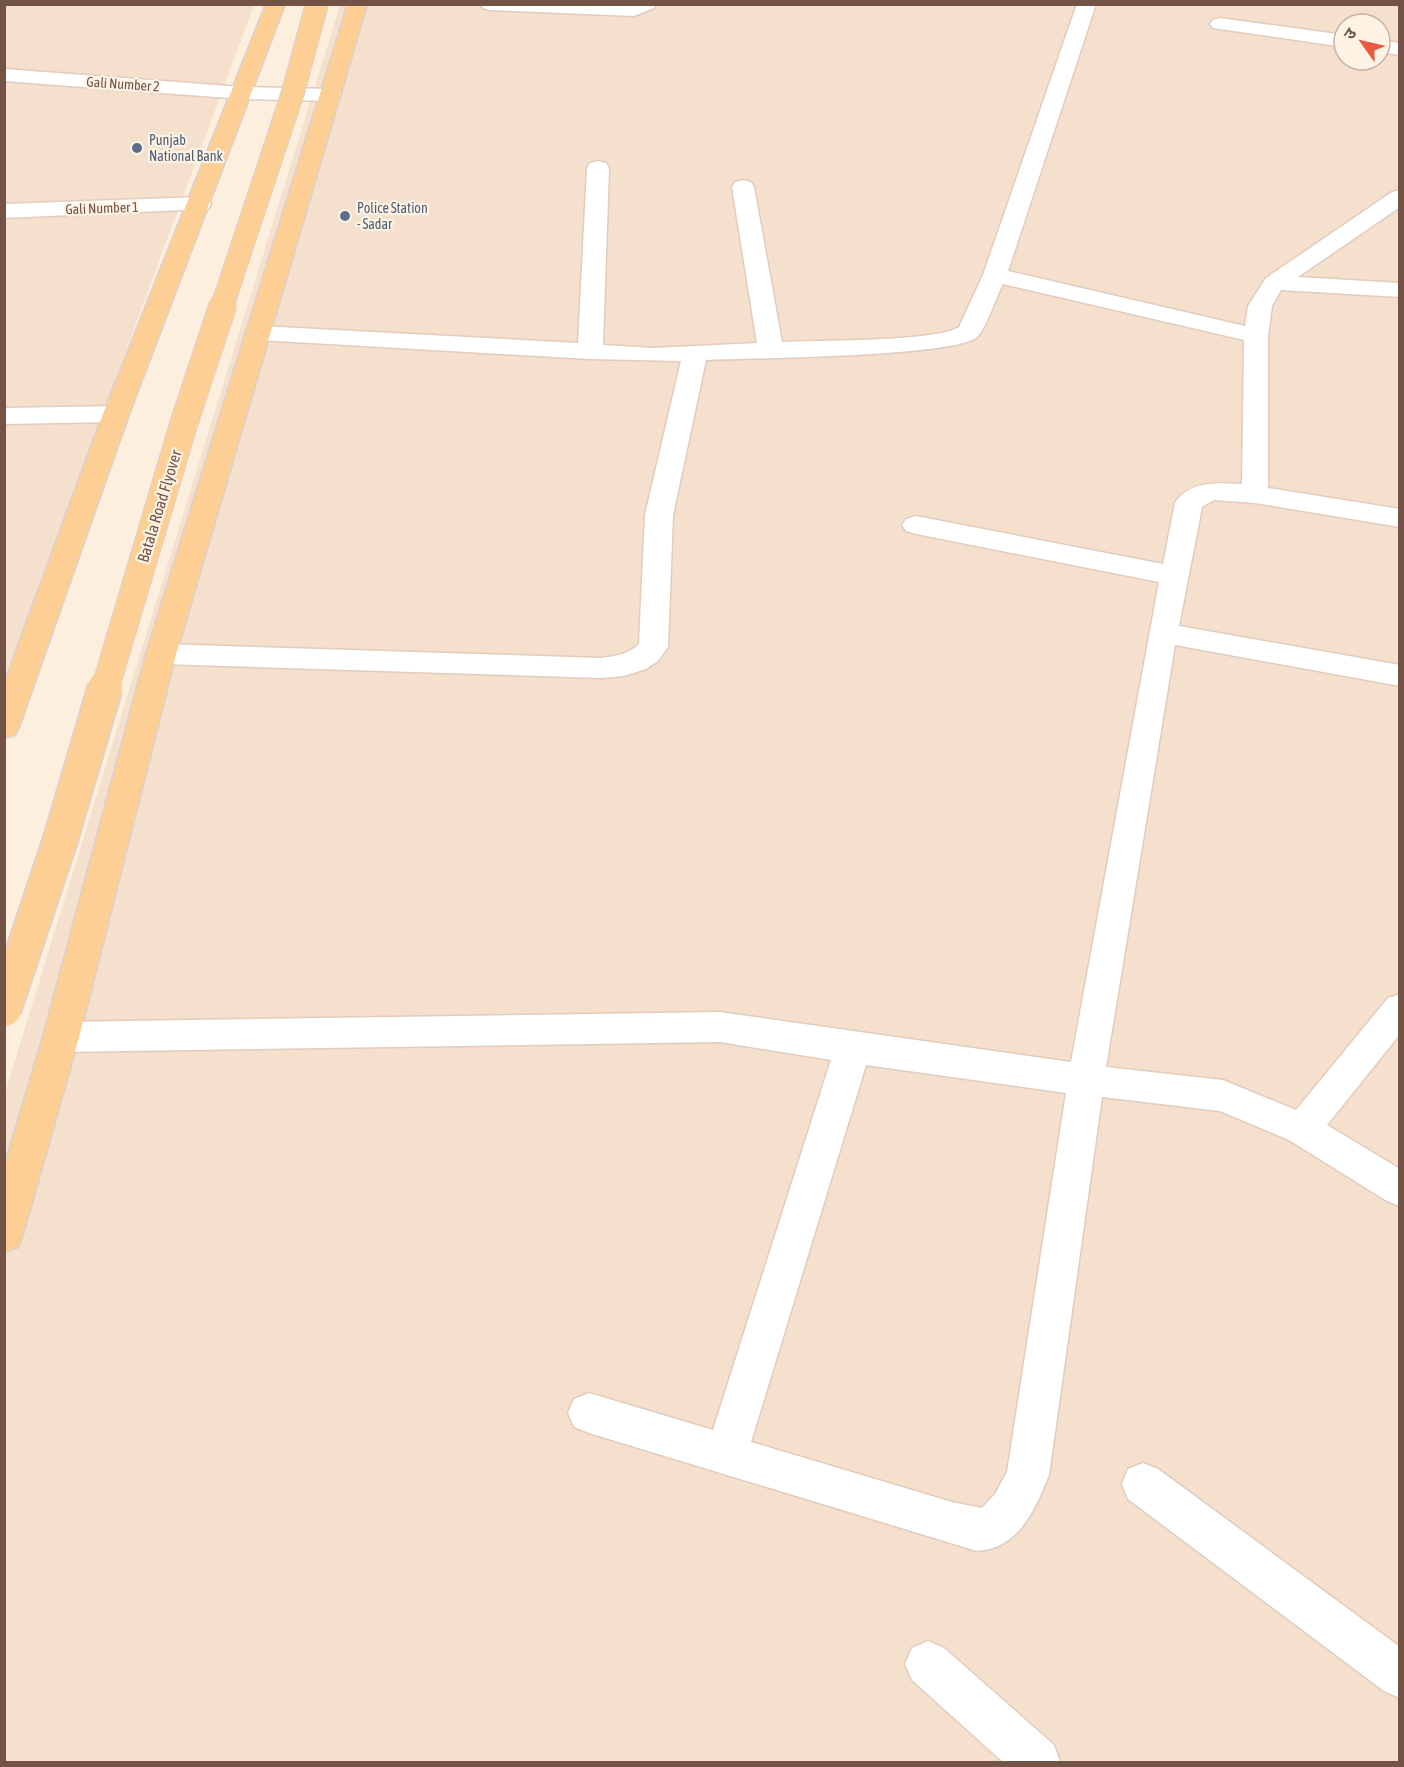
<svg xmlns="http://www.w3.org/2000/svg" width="1404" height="1767" font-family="'Asap Condensed','Noto Sans Devanagari',sans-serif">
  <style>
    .residential { fill: #f4e0cd; fill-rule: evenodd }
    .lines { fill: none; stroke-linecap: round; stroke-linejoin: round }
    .minor-casing { stroke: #e2ccbe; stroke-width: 3 }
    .primary-casing { stroke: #dad2cf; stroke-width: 3 }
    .minor { fill: #fff; fill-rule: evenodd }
    .primary { fill: #fdcf95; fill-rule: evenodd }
    .primary-bridge-far2-casing { stroke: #dad2cf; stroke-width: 24; stroke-linecap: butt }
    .primary-bridge-far1-casing { stroke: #dad2cf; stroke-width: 29; stroke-linecap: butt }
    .primary-bridge-casing { stroke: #dad2cf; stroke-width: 37; stroke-linecap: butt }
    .primary-bridge-far2 { stroke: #fdcf95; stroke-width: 22 }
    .primary-bridge-far1 { stroke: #fdcf95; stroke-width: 27 }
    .primary-bridge { stroke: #fdcf95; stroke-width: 34 }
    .service-dot { fill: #5c6f8a; stroke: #fff3e5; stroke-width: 2 }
    .labels { text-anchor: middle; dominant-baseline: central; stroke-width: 4.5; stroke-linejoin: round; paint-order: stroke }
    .far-street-label { font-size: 14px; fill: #725346; stroke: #fff3e5 }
    .far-service-label { font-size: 14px; fill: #4e5e75; stroke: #fff3e5; text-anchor: start }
    .street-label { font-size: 16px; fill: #725346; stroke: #fff3e5 }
  </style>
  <rect width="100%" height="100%" fill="#fcefde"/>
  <path class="residential" d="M 5,5 L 254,5 L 5,677 Z
    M 340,5 L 1399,5 L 1399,1762 L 5,1762 L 5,1093 ZM 1344,24 L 1380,24 L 1380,60 L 1344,60 Z"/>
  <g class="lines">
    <defs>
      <path id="minor" d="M 481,4 L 656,4 L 654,8 L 634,16 L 490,10 L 483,8 Z
        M 1077,4 L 1096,4 L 1008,271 L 1245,326 L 1248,306 L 1266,278 L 1392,192 L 1400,190 L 1400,207 L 1298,277 L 1400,283 L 1400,297 L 1281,290 L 1272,306 L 1268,336 L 1268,488 L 1400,509 L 1400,527 L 1255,503 L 1214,500 L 1202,507 L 1179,626 L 1400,665 L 1400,686 L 1175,645 L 1106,1067 L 1223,1080 L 1296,1110 L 1388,998 L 1400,994 L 1400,1034 L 1327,1125 L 1400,1169 L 1400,1206 L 1387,1201 L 1289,1140 L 1220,1111 L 1102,1097 L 1049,1475 C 1035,1509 1019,1549 977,1551 L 589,1433 L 574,1427 L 568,1413 L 574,1399 L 589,1393 L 713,1430 L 831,1060 L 720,1042 L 61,1052 L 48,1048 L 43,1037 L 48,1026 L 61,1022 L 720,1012 L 1071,1062 L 1159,582 L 916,534 L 906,531 L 902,525 L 906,519 L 916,516 L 1163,564 L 1175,503 C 1190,480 1218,483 1242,484 L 1244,340 L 1003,284 C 996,297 987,327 977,337 C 954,357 748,358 706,360 L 673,515 L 668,647 L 658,661 L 646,669 L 624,676 L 601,678 L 161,664 L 151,661 L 146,654 L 151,647 L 161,644 L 601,658 C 616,656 627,655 639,644 L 645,515 L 681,361 L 590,359 L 260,340 L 251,338 L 248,333 L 251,328 L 260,326 L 578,343 L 587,168 L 590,163 L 598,161 L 606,163 L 609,168 L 603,345 L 653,348 L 757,343 L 732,187 L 735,182 L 743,180 L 751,182 L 754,187 L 782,342 C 815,340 937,342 959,327 L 983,275 ZM 866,1065 L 1066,1093 L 1007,1472 L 995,1494 L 982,1508 L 952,1502 L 751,1442 Z
        M 1220,18 L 1344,35 L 1344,47 L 1213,28 L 1210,24 L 1213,20 Z
        M 1380,40 L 1400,43 L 1400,55 L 1380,52 Z
        M 4,69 L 242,87 L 331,89 L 338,91 L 341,95 L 338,99 L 331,101 L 242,99 L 4,81 Z
        M 200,197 L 208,199 L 211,204 L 208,209 L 4,218 L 4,204 Z
        M 116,406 L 125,408 L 129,414 L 125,420 L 116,422 L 4,424 L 4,408 Z
        M 1143,1463 L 1158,1469 L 1400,1647 L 1400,1698 L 1384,1691 L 1128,1499 L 1122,1484 L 1128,1469 Z
        M 928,1641 L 944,1648 L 1054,1745 L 1060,1762 L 1003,1762 L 912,1680 L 905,1664 L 912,1648 Z"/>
      <path id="primary" d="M 266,4 L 285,4 L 129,414 L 19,727 L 15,735 L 4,738 L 4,684 L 103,414 Z
        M 348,4 L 367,4 L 176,654 L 79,1037 L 23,1234 L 18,1247 L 4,1252 L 4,1168 L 43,1037 L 146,654 Z"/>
    </defs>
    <use href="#minor" class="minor-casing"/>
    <use href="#primary" class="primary-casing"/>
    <use href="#minor" class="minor"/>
    <use href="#primary" class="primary"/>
    <defs>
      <path id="primary-bridge-far2" d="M 222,307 L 293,92 L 317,4"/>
      <path id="primary-bridge-far1" d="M 105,689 L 183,426 L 223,305"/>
      <path id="primary-bridge" d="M 4,1009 L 60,841 L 105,688"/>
    </defs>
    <use href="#primary-bridge-far2" class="primary-bridge-far2-casing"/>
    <use href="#primary-bridge-far1" class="primary-bridge-far1-casing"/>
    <use href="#primary-bridge" class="primary-bridge-casing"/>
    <use href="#primary-bridge-far2" class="primary-bridge-far2"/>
    <use href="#primary-bridge-far1" class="primary-bridge-far1"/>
    <use href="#primary-bridge" class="primary-bridge"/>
  </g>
  <g class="service-dot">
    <circle cx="137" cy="148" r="6"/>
    <circle cx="345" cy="216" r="6"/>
  </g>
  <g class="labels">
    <g class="far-street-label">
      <text transform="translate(123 84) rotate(4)">Gali Number 2</text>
      <text transform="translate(102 208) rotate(-2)">Gali Number 1</text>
    </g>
    <g class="far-service-label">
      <text x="149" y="140">Punjab<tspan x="149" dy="16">National Bank</tspan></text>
      <text x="357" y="208">Police Station<tspan x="357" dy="16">- Sadar</tspan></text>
    </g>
    <g class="street-label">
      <text transform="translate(159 506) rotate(-73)">Batala Road Flyover</text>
    </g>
  </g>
  <rect width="1404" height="1767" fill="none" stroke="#725346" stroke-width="12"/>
  <g transform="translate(1362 42) rotate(304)"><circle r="28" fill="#fff3e5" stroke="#c7b3a5" stroke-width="1.5"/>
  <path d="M0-4.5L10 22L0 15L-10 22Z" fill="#e95a41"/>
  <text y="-9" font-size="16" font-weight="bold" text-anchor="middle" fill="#725346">उ</text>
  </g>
</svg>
